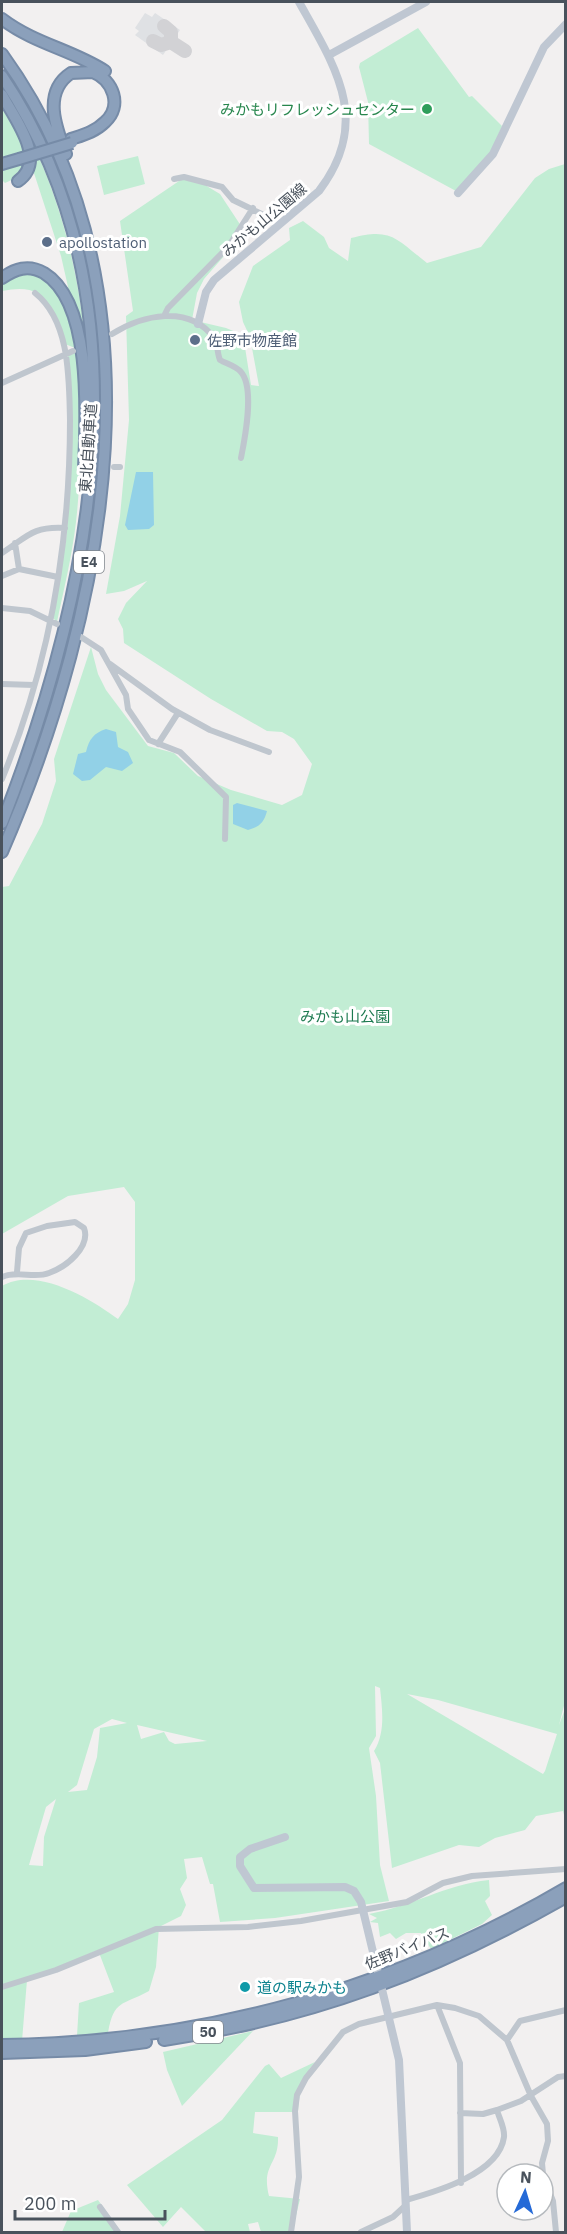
<svg xmlns="http://www.w3.org/2000/svg" width="567" height="2234" font-family="'IBM Plex Sans','Noto Sans JP',sans-serif">
  <style>
    .airport { fill: #dfe1e4 }
    .green { fill: #c2edd4; fill-rule: evenodd }
    .water { fill: #92d1e7 }
    .lines { fill: none; stroke-linecap: round; stroke-linejoin: round }
    .taxiway { stroke: #d2d2d5; stroke-width: 14 }
    .highway-casing { stroke: #768ba7; stroke-width: 14 }
    .street { stroke: #bfc6ce; stroke-width: 6 }
    .secondary { stroke: #bfc7d2; stroke-width: 8 }
    .highway { stroke: #8ba0bb; stroke-width: 10 }
    .highway-bridge-casing { stroke: #768ba7; stroke-width: 14; stroke-linecap: butt }
    .highway-bridge { stroke: #8ba0bb; stroke-width: 10 }
    .leisure-dot { fill: #2e9e5b; stroke: #fff; stroke-width: 2 }
    .service-dot { fill: #5c6f8a; stroke: #fff; stroke-width: 2 }
    .culture-dot { fill: #0f9aa8; stroke: #fff; stroke-width: 2 }
    .labels { text-anchor: middle; dominant-baseline: central; stroke-width: 6; stroke-linejoin: round; paint-order: stroke }
    .shield { fill: #fff; stroke: #80868d; stroke-width: 1.5 }
    .shield-label { font-size: 14px; font-weight: bold; fill: #49525c }
    .leisure-label { font-size: 15px; fill: #27864d; stroke: #fff; text-anchor: end }
    .street-label { font-size: 15px; fill: #49525c; stroke: #fff }
    .service-label { font-size: 15px; fill: #4e5e75; stroke: #fff; text-anchor: start }
    .park-label { font-size: 15px; fill: #1d7a50; stroke: #fff }
    .culture-label { font-size: 15px; fill: #0d838f; stroke: #fff; text-anchor: start }
  </style>
  <rect width="100%" height="100%" fill="#f2f0f0"/>
  <path class="airport" d="M 145,13 L 152,17 L 155,13 L 180,30 L 163,55 L 135,35 L 139,31 L 135,28 Z"/>
  <path class="green" d="M 418,28 L 469,97 L 472,96 L 502,126 L 491,152 L 456,191 L 369,144 L 368,102 L 359,67 L 360,63 Z
    M 2,89 C 58,174 82,275 88,375 L 61,256 L 32,167 Z
    M 2,109 L 21,139 L 27,166 L 16,178 L 5,183 L 2,180 L 2,167 L 20,161 L 17,153 L 2,157 Z
    M 138,156 L 145,184 L 104,195 L 97,166 Z
    M 565,164 L 566,1698 L 559,1725 L 565,1709 L 565,1819 L 563,1811 L 536,1816 L 525,1830 L 495,1838 L 479,1847 L 459,1845 L 392,1868 L 380,1763 L 374,1751 C 386,1732 382,1708 380,1688 L 375,1686 L 376,1736 L 369,1748 L 376,1796 L 380,1865 L 389,1901 L 275,1918 L 220,1922 L 213,1884 L 210,1884 L 202,1857 L 184,1859 L 187,1878 L 180,1889 L 186,1905 L 181,1916 L 159,1927 L 156,1967 L 149,1991 C 122,2006 114,1999 108,2033 L 77,2036 L 79,2003 L 114,1992 L 98,1950 L 27,1980 L 22,2041 L 2,2041 L 2,1286 C 36,1266 90,1298 118,1319 L 128,1304 L 135,1280 L 135,1202 L 124,1187 L 68,1196 L 2,1234 L 2,887 L 9,886 L 42,824 L 56,781 L 54,759 L 91,647 L 98,674 L 106,690 L 148,746 L 174,753 L 198,776 L 231,790 L 282,805 L 302,795 L 312,764 L 294,739 L 282,732 L 267,731 L 211,699 L 124,643 L 123,629 L 118,619 L 126,603 L 147,581 L 124,591 L 106,594 L 120,516 L 129,420 L 126,316 L 133,311 L 120,221 L 182,179 L 205,185 L 220,194 L 245,232 L 204,279 L 197,293 L 192,320 L 226,328 L 243,335 L 251,385 L 259,386 L 250,337 L 243,322 L 239,302 L 253,266 L 290,240 L 289,228 L 303,221 L 324,237 L 329,248 L 348,261 L 351,238 C 392,227 396,239 427,263 L 481,247 L 535,178 L 549,169 ZM 407,1694 L 438,1700 L 557,1734 L 545,1771 L 543,1774 ZM 112,1719 L 127,1723 L 100,1728 L 97,1757 L 87,1790 L 68,1792 L 77,1785 L 94,1729 ZM 137,1725 L 207,1741 L 175,1744 L 169,1741 L 164,1732 L 141,1739 ZM 56,1799 L 44,1837 L 43,1866 L 29,1865 L 46,1807 Z
    M 33,272 C 40,276 51,281 56,287 C 90,329 82,469 76,522 C 72,556 64,589 57,622 L 51,616 L 66,540 L 71,476 L 68,356 L 75,352 L 75,348 L 65,344 C 52,308 48,281 2,291 L 2,285 L 13,276 Z
    M 489,1880 L 490,1896 L 485,1901 L 492,1915 L 482,1924 L 431,1949 L 421,1933 L 406,1933 L 396,1939 L 390,1933 L 380,1937 L 378,1923 L 370,1922 L 377,1918 L 369,1914 C 413,1906 444,1885 489,1880 Z
    M 253,2031 L 182,2106 L 167,2070 L 163,2052 Z
    M 315,2062 C 302,2076 299,2093 298,2112 L 255,2112 L 253,2133 L 278,2137 C 279,2165 261,2164 269,2196 L 300,2199 L 292,2232 L 261,2232 L 258,2222 L 248,2224 L 250,2232 L 206,2232 L 181,2207 L 163,2227 L 127,2185 L 222,2120 L 265,2066 L 269,2064 L 281,2078 Z
    M 98,2200 L 121,2232 L 62,2232 L 71,2211 Z"/>
  <path class="water" d="M 136,472 L 153,472 L 154,525 L 149,529 L 128,530 L 125,525 Z
    M 106,729 L 116,732 L 118,747 L 128,752 L 133,763 L 122,771 L 106,767 L 90,780 L 82,781 L 73,774 L 78,754 L 86,752 C 89,739 94,733 106,729 Z
    M 237,803 L 267,811 C 264,823 259,827 248,830 L 233,824 L 233,805 Z"/>
  <g class="lines">
    <path class="taxiway" d="M 164,26 L 171,32 L 171,42
      M 153,41 L 161,45 L 171,42
      M 171,42 L 185,51"/>
    <defs>
      <path id="highway" d="M 2,19 C 35,44 73,50 105,71
        M 2,54 C 170,286 108,607 2,852
        M 2,76 C 152,299 94,588 2,823
        M 2,95 C 14,118 48,160 18,181
        M 66,154 C 56,128 42,92 71,73 L 93,72 C 113,80 123,106 105,122 C 95,132 83,135 71,139
        M 2,164 L 19,159
        M 2,278 C 15,269 28,264 44,273 C 93,303 86,418 84,468
        M 164,2040 C 313,2018 436,1971 566,1897
        M 2,2045 C 200,2043 394,1989 566,1888
        M 2,2053 L 85,2050 L 146,2042"/>
    </defs>
    <use href="#highway" class="highway-casing"/>
    <path class="street" d="M 174,179 L 184,177 L 222,187 L 233,200 L 270,218
      M 164,316 L 168,308 L 228,247 L 253,208
      M 112,334 C 142,315 189,304 214,338 C 218,344 217,353 220,360 C 227,364 236,366 241,372 C 255,388 245,438 241,458
      M 2,383 L 73,351
      M 114,467 L 120,467
      M 15,543 L 19,569
      M 2,553 C 27,537 32,526 65,528
      M 2,576 L 19,569 L 58,577
      M 2,608 L 30,611 L 57,624
      M 81,637 L 101,650 L 126,695 L 128,709 L 149,740 L 180,752 L 226,797 L 225,839
      M 110,664 L 172,709 L 210,730 L 269,752
      M 2,684 L 34,685
      M 158,744 L 178,713
      M 2,779 C 49,666 70,542 70,420 C 69,378 70,321 35,293
      M 2,1277 C 18,1270 34,1279 49,1273 C 66,1267 91,1247 84,1228 L 75,1222 L 47,1226 L 26,1233 L 19,1248 L 17,1272
      M 2,1987 L 56,1970 L 156,1929 L 248,1927 L 301,1921 L 407,1902 L 443,1883 L 472,1876 L 566,1869
      M 437,2005 L 460,2063 L 461,2183
      M 507,2040 L 520,2021 L 566,2010
      M 460,2113 L 483,2114 L 497,2110
      M 543,2175 L 553,2201 L 556,2232
      M 406,2200 C 435,2192 499,2174 504,2137 C 505,2128 499,2118 497,2110 L 521,2101 L 558,2077 L 566,2076
      M 100,2207 L 118,2232
      M 291,2232 L 299,2177 L 295,2111 L 297,2095 L 306,2078 L 343,2032 L 359,2024 L 437,2005 L 455,2008 L 479,2016 L 507,2040 L 531,2096 L 547,2124 L 548,2141 L 542,2163 L 543,2174
      M 361,2232 L 393,2217 L 406,2205"/>
    <path class="secondary" d="M 329,55 L 426,2
      M 458,193 L 493,154 L 544,47 L 566,24
      M 198,324 L 206,292 L 214,280 L 319,191 C 372,121 336,68 299,2
      M 285,1837 L 250,1849 L 240,1857 L 240,1866 L 254,1888 L 345,1887 L 354,1891 L 361,1902 L 399,2060 L 407,2232"/>
    <use href="#highway" class="highway"/>
    <defs>
      <path id="highway-bridge" d="M 19,159 L 72,143"/>
    </defs>
    <use href="#highway-bridge" class="highway-bridge-casing"/>
    <use href="#highway-bridge" class="highway-bridge"/>
  </g>
  <circle class="leisure-dot" cx="427" cy="109" r="6"/>
  <g class="service-dot">
    <circle cx="47" cy="242" r="6"/>
    <circle cx="195" cy="340" r="6"/>
  </g>
  <circle class="culture-dot" cx="245" cy="1987" r="6"/>
  <g class="labels">
    <g class="shield">
      <rect x="74" y="551" width="30" height="22" rx="4.5"/>
      <rect x="193" y="2021" width="30" height="22" rx="4.5"/>
    </g>
    <g class="shield-label">
      <text x="89" y="562">E4</text>
      <text x="208" y="2032">50</text>
    </g>
    <g class="leisure-label">
      <text x="415" y="109">みかもリフレッシュセンター</text>
    </g>
    <g class="street-label">
      <text transform="translate(264 220) rotate(-40)">みかも山公園線</text>
      <text transform="translate(88 448) rotate(-86)">東北自動車道</text>
      <text transform="translate(407 1948) rotate(-22)">佐野バイパス</text>
    </g>
    <g class="service-label">
      <text x="59" y="242">apollostation</text>
      <text x="207" y="340">佐野市物産館</text>
    </g>
    <g class="park-label">
      <text x="345" y="1016">みかも山公園</text>
    </g>
    <g class="culture-label">
      <text x="257" y="1987">道の駅みかも</text>
    </g>
  </g>
  <rect width="567" height="2234" fill="none" stroke="#49525c" stroke-width="6"/>
  <g transform="translate(525 2192) rotate(4)"><circle r="28" fill="#ffffff" stroke="#b6babe" stroke-width="1.5"/>
  <path d="M0-4.5L10 22L0 15L-10 22Z" fill="#256ad7"/>
  <text y="-9" font-size="16" font-weight="bold" text-anchor="middle" fill="#49525c">N</text>
  </g>
  <path d="M15 2210v9h150v-9" fill="none" stroke="#49525c" stroke-width="3"/>
  <text x="24" y="2210" font-size="18" fill="#49525c" stroke="#ffffff" stroke-width="4.5" paint-order="stroke">200 m</text>
</svg>
